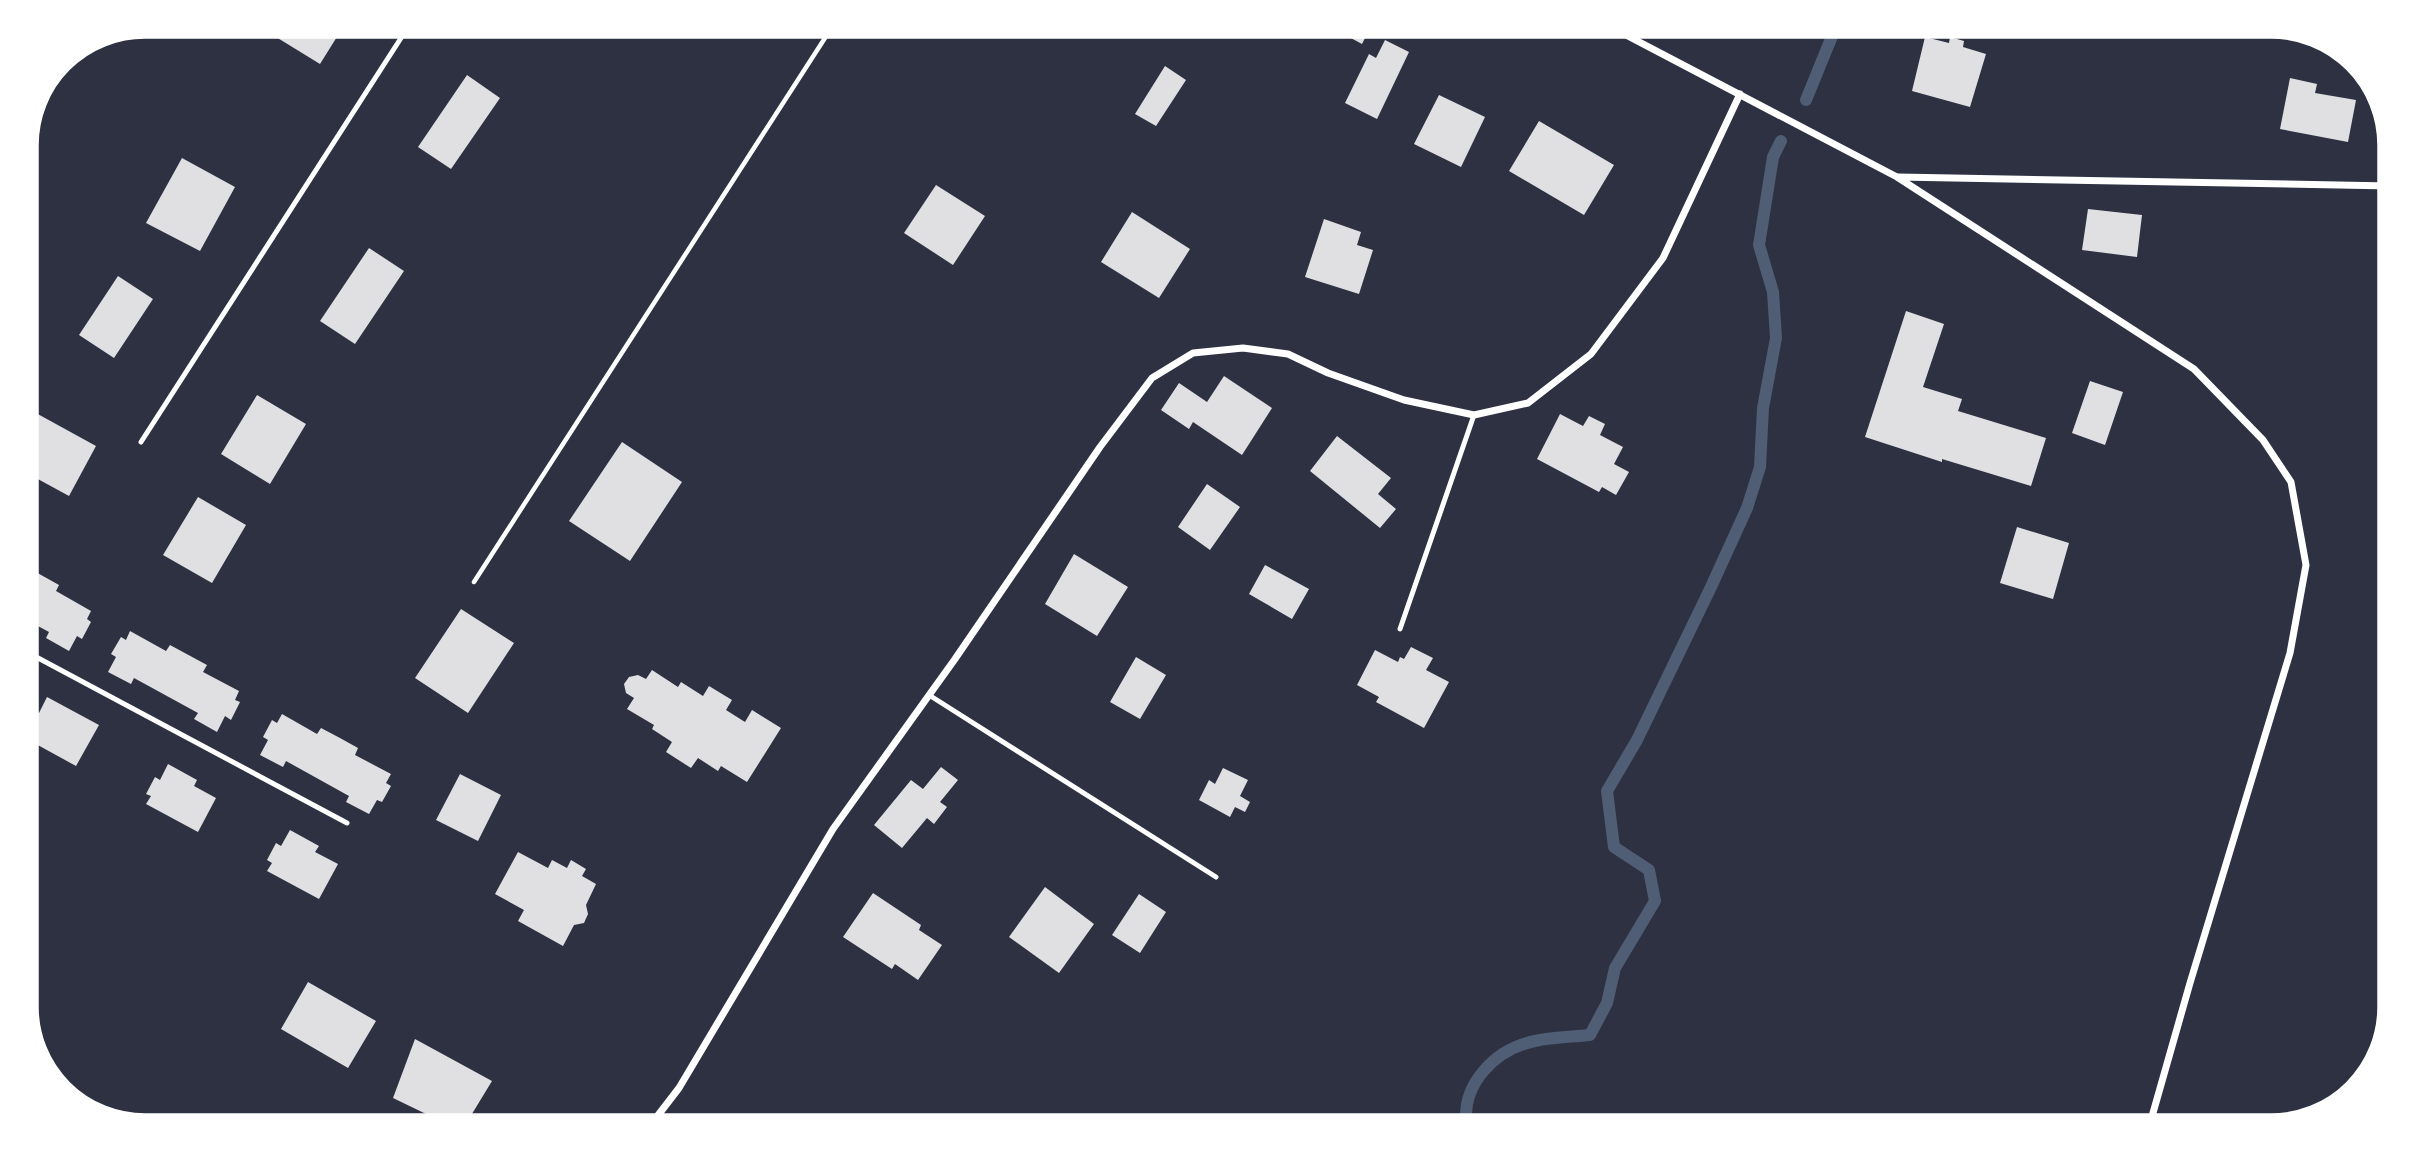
<svg xmlns="http://www.w3.org/2000/svg" width="2416" height="1152" font-family="'Libre Baskerville',serif">
  <style>
    .lines { fill: none; stroke-linecap: round; stroke-linejoin: round }
    .stream { stroke: #4f5d75; stroke-width: 12 }
    .building { fill: #e0e0e3 }
    .path { stroke: #fff; stroke-width: 4.5 }
    .service { stroke: #fff; stroke-width: 5 }
    .minor { stroke: #fff; stroke-width: 7 }
    .rim { fill: none; stroke: #fff; stroke-width: 3.5 }
  </style>
  <rect width="100%" height="100%" fill="#2d3142"/>
  <g class="lines">
    <path class="stream" d="M 1806,100 L 1837,24
      M 1467,1127 C 1460,1085 1495,1049 1535,1041 C 1553,1037 1572,1037 1590,1035 L 1607,1003 L 1615,968 L 1655,901 L 1649,870 L 1614,847 L 1607,791 L 1637,740 L 1711,587 L 1747,508 L 1760,467 L 1763,408 L 1776,338 L 1773,292 L 1759,245 L 1773,157 L 1781,141"/>
  </g>
  <path class="building" d="M 284,24 L 345,24 L 320,64 L 276,37 Z
    M 1325,24 L 1372,24 L 1362,44 Z
    M 1925,37 L 1949,43 L 1950,37 L 1964,41 L 1963,47 L 1986,54 L 1970,107 L 1912,91 Z
    M 1385,40 L 1409,52 L 1377,119 L 1345,103 L 1369,54 L 1376,58 Z
    M 1165,66 L 1186,80 L 1156,126 L 1135,114 Z
    M 467,75 L 500,98 L 451,169 L 418,147 Z
    M 2290,78 L 2317,84 L 2315,93 L 2356,100 L 2348,142 L 2280,129 Z
    M 1439,95 L 1485,117 L 1461,167 L 1414,144 Z
    M 1539,121 L 1614,165 L 1584,215 L 1509,171 Z
    M 182,158 L 235,187 L 200,251 L 146,223 Z
    M 936,185 L 985,216 L 953,265 L 904,233 Z
    M 2088,209 L 2142,215 L 2137,257 L 2082,250 Z
    M 1132,212 L 1190,249 L 1159,298 L 1101,262 Z
    M 1324,219 L 1361,232 L 1357,245 L 1373,250 L 1359,294 L 1305,277 Z
    M 369,248 L 404,271 L 355,344 L 320,321 Z
    M 118,276 L 153,299 L 114,358 L 79,335 Z
    M 1906,311 L 1944,324 L 1923,387 L 1962,399 L 1958,411 L 2046,438 L 2031,486 L 1942,459 L 1942,462 L 1865,437 Z
    M 1224,376 L 1272,408 L 1242,455 L 1193,422 L 1189,429 L 1161,410 L 1179,383 L 1207,402 Z
    M 2090,381 L 2123,392 L 2105,445 L 2072,433 Z
    M 257,395 L 306,424 L 270,484 L 221,454 Z
    M 25,407 L 96,446 L 69,496 L 25,472 Z
    M 1560,414 L 1583,426 L 1589,416 L 1605,424 L 1600,435 L 1623,447 L 1614,464 L 1629,472 L 1616,495 L 1602,487 L 1599,492 L 1537,459 Z
    M 1337,436 L 1391,478 L 1378,494 L 1396,509 L 1380,528 L 1310,471 Z
    M 622,442 L 682,482 L 630,561 L 569,521 Z
    M 1207,484 L 1240,507 L 1210,550 L 1178,527 Z
    M 198,497 L 246,525 L 212,583 L 163,555 Z
    M 2017,527 L 2069,543 L 2053,599 L 2000,583 Z
    M 1074,554 L 1128,587 L 1097,636 L 1045,604 Z
    M 1265,565 L 1309,589 L 1292,619 L 1249,594 Z
    M 25,566 L 59,585 L 56,591 L 91,611 L 87,619 L 91,622 L 82,639 L 77,636 L 69,651 L 46,638 L 49,632 L 25,619 Z
    M 461,609 L 514,643 L 468,713 L 415,678 Z
    M 130,631 L 166,651 L 170,645 L 207,665 L 203,672 L 239,691 L 235,700 L 240,702 L 231,720 L 225,716 L 217,732 L 194,719 L 198,713 L 134,678 L 131,684 L 108,672 L 116,657 L 111,654 L 121,637 L 126,640 Z
    M 1411,647 L 1433,658 L 1426,670 L 1449,682 L 1424,728 L 1376,702 L 1379,697 L 1357,685 L 1375,650 L 1398,662 L 1400,657 L 1404,659 Z
    M 1136,657 L 1166,675 L 1140,719 L 1110,702 Z
    M 652,670 L 678,687 L 681,682 L 703,696 L 709,686 L 732,700 L 726,710 L 745,722 L 752,710 L 781,728 L 747,782 L 721,766 L 718,771 L 698,758 L 691,768 L 666,752 L 672,742 L 652,729 L 654,725 L 627,709 L 634,698 L 626,693 L 624,684 L 629,677 L 638,675 L 646,679 Z
    M 47,697 L 99,725 L 76,766 L 25,738 L 29,730 L 25,726 L 34,710 L 39,713 Z
    M 282,714 L 317,734 L 321,728 L 340,738 L 358,748 L 355,755 L 391,774 L 386,783 L 391,786 L 382,802 L 377,800 L 369,814 L 346,802 L 349,796 L 286,761 L 283,767 L 260,755 L 268,740 L 263,737 L 272,720 L 277,723 Z
    M 168,764 L 197,780 L 194,786 L 216,798 L 198,832 L 146,804 L 151,796 L 146,794 L 155,777 L 160,780 Z
    M 941,767 L 958,780 L 940,802 L 947,807 L 934,824 L 927,818 L 902,848 L 874,825 L 911,780 L 923,789 Z
    M 1223,768 L 1248,780 L 1240,796 L 1250,802 L 1245,812 L 1235,807 L 1230,817 L 1199,800 L 1209,780 L 1215,784 Z
    M 460,774 L 501,795 L 478,841 L 436,820 Z
    M 290,830 L 319,846 L 315,852 L 338,864 L 319,899 L 267,871 L 272,863 L 267,860 L 276,843 L 281,846 Z
    M 518,852 L 548,868 L 552,860 L 567,868 L 571,860 L 586,869 L 582,876 L 596,884 L 586,905 L 588,914 L 584,923 L 574,925 L 563,946 L 518,921 L 524,910 L 495,894 Z
    M 1045,887 L 1094,924 L 1059,973 L 1009,937 Z
    M 873,893 L 921,925 L 919,930 L 942,945 L 918,980 L 895,964 L 892,969 L 843,937 Z
    M 1139,894 L 1166,912 L 1140,953 L 1112,935 Z
    M 308,982 L 376,1021 L 348,1068 L 281,1029 Z
    M 31,1033 L 40,1037 L 36,1047 L 32,1037 Z
    M 415,1039 L 492,1081 L 464,1127 L 453,1127 L 393,1098 Z"/>
  <g class="lines">
    <path class="path" d="M 474,582 L 834,24"/>
    <path class="service" d="M 141,442 L 410,24
      M 1400,629 L 1474,415
      M 25,651 L 347,823
      M 929,695 L 1216,877"/>
    <path class="minor" d="M 1605,24 L 1897,177 L 2194,369 L 2263,440 L 2291,482 L 2306,565 L 2290,653 L 2190,983 L 2149,1127
      M 1898,177 L 2391,186
      M 649,1127 L 679,1088 L 833,829 L 955,659 L 1100,447 L 1152,378 L 1193,353 L 1243,348 L 1288,354 L 1328,373 L 1404,400 L 1474,415 L 1528,403 L 1591,354 L 1663,258 L 1740,94"/>
  </g>
  <path d="M0 0H2416V1152H0ZM145 37H2271A108 108 0 0 1 2379 145V1007A108 108 0 0 1 2271 1115H145A108 108 0 0 1 37 1007V145A108 108 0 0 1 145 37Z" fill="#fff" fill-rule="evenodd"/>
  <path class="rim" d="M145 37H2271A108 108 0 0 1 2379 145V1007A108 108 0 0 1 2271 1115H145A108 108 0 0 1 37 1007V145A108 108 0 0 1 145 37Z"/>
</svg>
